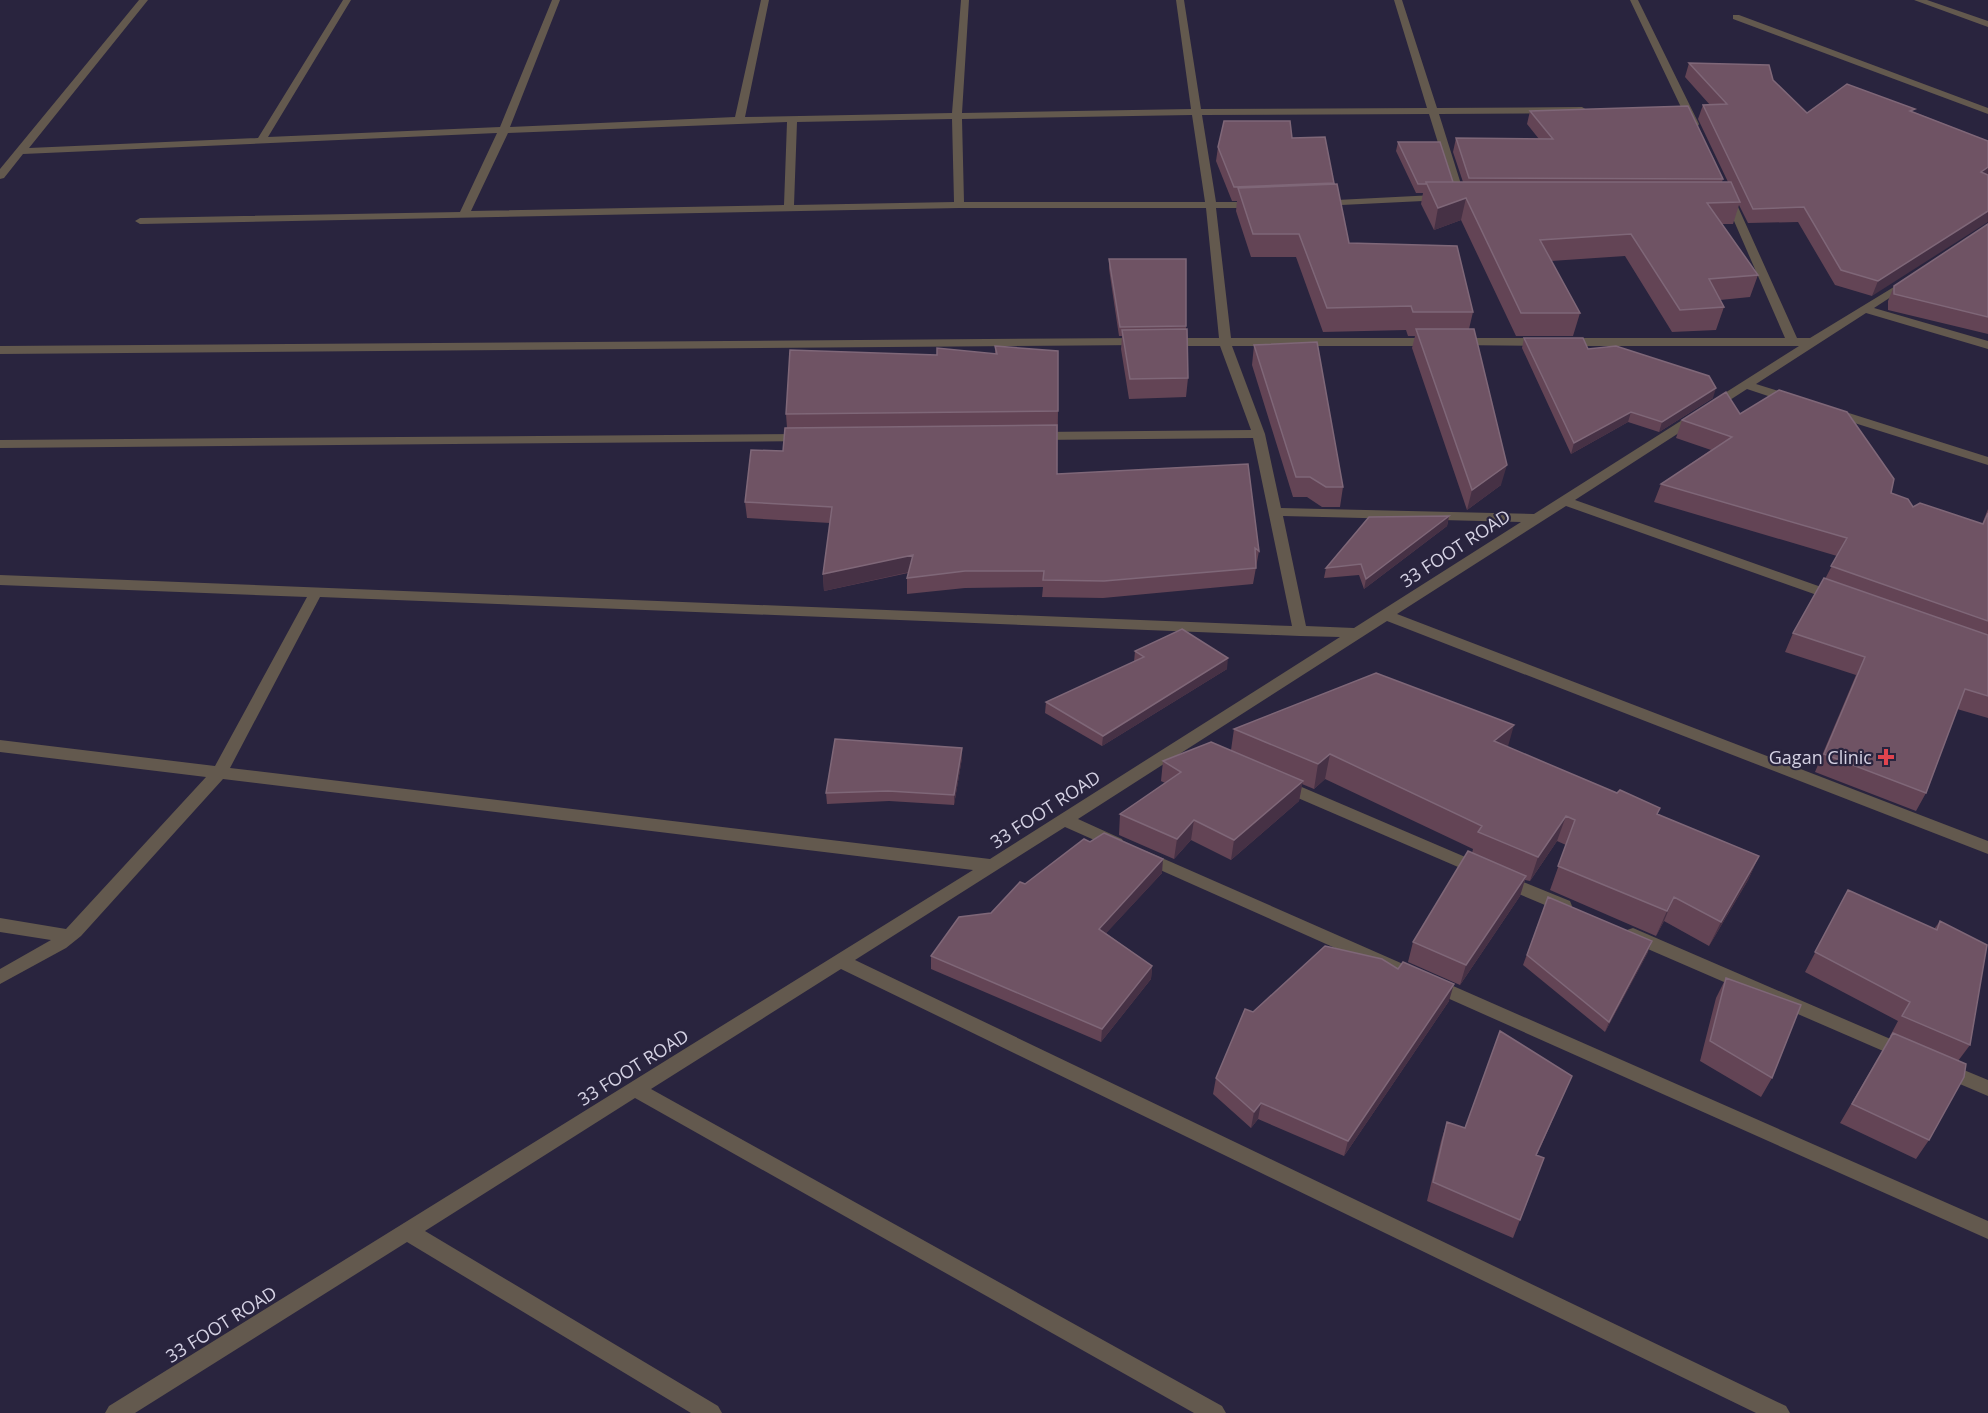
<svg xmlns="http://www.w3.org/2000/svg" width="1988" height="1413" font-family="'Open Sans',sans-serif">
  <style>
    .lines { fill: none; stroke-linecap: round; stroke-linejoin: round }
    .minor { fill: #63594e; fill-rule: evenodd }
    .wall { fill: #634455 }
    .shaded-wall { fill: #463145 }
    .building { fill: #6f5364; stroke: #7f6778; stroke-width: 1.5 }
    .health-dot { fill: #e0444e; stroke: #29243e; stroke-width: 2 }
    .labels { text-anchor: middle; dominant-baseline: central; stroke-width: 4.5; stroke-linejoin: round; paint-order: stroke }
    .street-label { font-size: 18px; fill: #d5d2e4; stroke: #29243e }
    .poi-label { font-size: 18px; fill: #d5d2e4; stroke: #29243e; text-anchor: end }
  </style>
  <rect width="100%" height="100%" fill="#29243e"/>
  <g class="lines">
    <path class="minor" d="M 139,0 L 148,0 L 29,148 L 258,138 L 343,0 L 351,0 L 268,137 L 500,127 L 552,0 L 560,0 L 510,127 L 735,117 L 761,0 L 769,0 L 745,117 L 952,113 L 961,0 L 969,0 L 962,113 L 1191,109 L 1176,0 L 1184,0 L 1201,109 L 1427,108 L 1394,0 L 1402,0 L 1437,108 L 1582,107 L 1587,110 L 1582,113 L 1439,114 L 1465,197 L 1464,199 L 1321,206 L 1316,203 L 1317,201 L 1454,194 L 1429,114 L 1202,115 L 1216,202 L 1255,202 L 1260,205 L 1255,208 L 1216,208 L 1231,338 L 1434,338 L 1440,342 L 1434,346 L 1232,346 L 1265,434 L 1281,508 L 1534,514 L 1799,346 L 1566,346 L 1560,342 L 1566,338 L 1785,338 L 1724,198 L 1729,195 L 1734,198 L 1797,338 L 1810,338 L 1907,279 L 1913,282 L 1911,284 L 1874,308 L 1988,341 L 1988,349 L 1866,313 L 1756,384 L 1797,397 L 1797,403 L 1789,403 L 1747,389 L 1575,500 L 1841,594 L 1843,597 L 1841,600 L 1831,600 L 1566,506 L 1397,614 L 1988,841 L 1988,854 L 1387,621 L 1078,819 L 1122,839 L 1124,843 L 1122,847 L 1110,847 L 1065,827 L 855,960 L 1786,1406 L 1790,1413 L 1756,1413 L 841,969 L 651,1089 L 1222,1406 L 1226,1413 L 1194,1413 L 635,1098 L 425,1231 L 718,1406 L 722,1413 L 691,1413 L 407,1242 L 135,1413 L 105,1413 L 109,1406 L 973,870 L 223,779 L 81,936 L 66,948 L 0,984 L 0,969 L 51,940 L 0,932 L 0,918 L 66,929 L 206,777 L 0,752 L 0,740 L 215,766 L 307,597 L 0,585 L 0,575 L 1292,626 L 1253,438 L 1038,440 L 1032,436 L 1038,432 L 1251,430 L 1220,346 L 1167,346 L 1161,342 L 1167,338 L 1219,338 L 1206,208 L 959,208 L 140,224 L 135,221 L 140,218 L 460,212 L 497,133 L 23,154 L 4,178 L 0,179 L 0,169 ZM 1192,115 L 1205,202 L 964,202 L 962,119 ZM 952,119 L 954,202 L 794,205 L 797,122 ZM 787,122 L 784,205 L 471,211 L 508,133 ZM 1283,516 L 1521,522 L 1354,628 L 1306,626 ZM 320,597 L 1300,636 L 1340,637 L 990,859 L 230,768 Z
      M 1630,0 L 1638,0 L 1699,124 L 1698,126 L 1689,124 Z
      M 1914,0 L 1927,0 L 1988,21 L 1988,27 Z
      M 1733,15 L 1739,15 L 1988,108 L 1988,114 L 1733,19 Z
      M 1140,338 L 1146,342 L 1144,345 L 0,354 L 0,346 Z
      M 1458,338 L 1542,338 L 1548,342 L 1542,346 L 1454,345 L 1452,342 Z
      M 1833,408 L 1988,457 L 1988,465 L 1829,415 L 1829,409 Z
      M 804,434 L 810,438 L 808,441 L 0,448 L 0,440 Z
      M 1283,779 L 1484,865 L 1486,869 L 1484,873 L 1472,873 L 1277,789 L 1275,785 L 1277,781 Z
      M 1146,851 L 1988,1221 L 1988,1239 L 1140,861 L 1138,857 L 1140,853 Z
      M 1506,875 L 1570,901 L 1572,906 L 1570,911 L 1564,913 L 1500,886 L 1498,881 L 1500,876 Z
      M 1633,928 L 1909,1047 L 1912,1052 L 1909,1057 L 1903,1060 L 1897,1057 L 1627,940 L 1625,935 L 1627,930 Z
      M 1947,1063 L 1988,1080 L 1988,1096 L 1941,1076 L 1938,1071 L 1941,1066 Z"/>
  </g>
  <path class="wall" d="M 1689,63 L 1773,80 L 1807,113 L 1914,112 L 1988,141 L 1872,296 L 1835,285 L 1798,222 L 1748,223 L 1739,205 L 1733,224 L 1722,224 L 1758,275 L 1750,297 L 1720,300 L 1724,307 L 1716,330 L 1672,332 L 1625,256 L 1551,261 L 1580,313 L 1573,336 L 1516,336 L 1461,220 L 1434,230 L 1421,204 L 1423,193 L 1416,193 L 1396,151 L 1398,142 L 1453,182 L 1463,182 L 1453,152 L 1456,138 L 1539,139 L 1527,124 L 1530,111 L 1723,179 L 1722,182 L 1728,182 L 1698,119 L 1703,105 L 1710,105 L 1685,77 Z
    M 1292,138 L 1334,183 L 1349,243 L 1473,312 L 1469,329 L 1501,485 L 1467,510 L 1412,348 L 1415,336 L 1408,336 L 1406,330 L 1323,332 L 1296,257 L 1251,257 L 1236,211 L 1237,201 L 1232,201 L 1216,161 L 1218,147 Z
    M 1988,224 L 1988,334 L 1888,310 L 1888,301 L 1894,286 Z
    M 1109,259 L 1186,259 L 1186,329 L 1188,378 L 1186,397 L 1129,399 L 1121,349 L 1122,336 L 1119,336 L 1109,269 Z
    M 1524,338 L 1588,349 L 1713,398 L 1659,432 L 1628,422 L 1571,454 L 1522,348 Z
    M 1254,345 L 1343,487 L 1340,507 L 1322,507 L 1307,497 L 1293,497 L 1252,365 Z
    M 995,346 L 1058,411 L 1057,474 L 1248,464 L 1259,551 L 1253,584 L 1103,598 L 1042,597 L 1043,587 L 965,588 L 907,594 L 907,578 L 908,573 L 824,591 L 823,574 L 830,523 L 747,518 L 745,502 L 783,451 L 787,428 L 786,414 L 937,355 L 995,354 Z
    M 1740,414 L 1891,493 L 1913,507 L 1982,524 L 1988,509 L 1988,718 L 1957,709 L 1926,793 L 1916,811 L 1815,772 L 1856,675 L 1785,652 L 1793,633 L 1825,579 L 1837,556 L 1654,502 L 1661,484 L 1711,450 L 1676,438 L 1682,420 Z
    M 1449,516 L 1447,526 L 1364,589 L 1359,575 L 1324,578 L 1326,568 Z
    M 1135,651 L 1227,669 L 1102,746 L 1045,713 L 1046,702 L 1134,662 Z
    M 1234,729 L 1508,747 L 1617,793 L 1660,808 L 1657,814 L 1759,856 L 1748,880 L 1709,946 L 1664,921 L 1656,936 L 1550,890 L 1566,845 L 1557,841 L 1530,881 L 1525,880 L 1520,896 L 1460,985 L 1408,962 L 1413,942 L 1472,853 L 1473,849 L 1325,779 L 1314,789 L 1302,784 L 1299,801 L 1231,860 L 1191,840 L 1174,859 L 1119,835 L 1120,814 L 1165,783 L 1161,781 L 1163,761 L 1231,750 Z
    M 962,748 L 962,758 L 954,805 L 889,801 L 827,804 L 826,793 Z
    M 1090,842 L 1162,873 L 1106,933 L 1152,966 L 1151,979 L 1101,1042 L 931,969 L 931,956 L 991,913 L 1025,884 Z
    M 1848,890 L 1934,929 L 1940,921 L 1970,1045 L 1958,1061 L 1929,1140 L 1916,1159 L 1840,1123 L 1891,1036 L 1890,1036 L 1898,1021 L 1805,972 Z
    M 1548,897 L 1648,952 L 1605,1032 L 1523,965 Z
    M 1726,978 L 1772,1078 L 1761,1097 L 1700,1061 L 1716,998 Z
    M 1449,1001 L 1344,1156 L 1258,1119 L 1251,1128 L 1213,1094 L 1216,1078 L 1253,1012 Z
    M 1572,1076 L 1537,1155 L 1520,1220 L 1513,1238 L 1427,1201 L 1441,1141 L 1447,1122 L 1465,1128 Z"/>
  <path class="shaded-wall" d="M 1988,167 L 1988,177 L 1981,172 Z
    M 1466,198 L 1461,220 L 1434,230 L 1438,208 Z
    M 1988,211 L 1988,222 L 1872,296 L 1878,281 Z
    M 1716,388 L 1713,398 L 1659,432 L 1662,422 Z
    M 1631,412 L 1628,422 L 1571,454 L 1574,443 Z
    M 1507,465 L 1501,485 L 1467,510 L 1472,490 Z
    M 1449,516 L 1447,526 L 1364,589 L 1366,579 Z
    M 913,555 L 914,571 L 824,591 L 823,574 Z
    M 1228,658 L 1227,669 L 1102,746 L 1103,736 Z
    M 1514,725 L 1507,750 L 1494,741 Z
    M 962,748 L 962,758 L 954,805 L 954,795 Z
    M 1330,754 L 1325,779 L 1314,789 L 1318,764 Z
    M 1303,781 L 1299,801 L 1231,860 L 1234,840 Z
    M 1566,816 L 1557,841 L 1530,881 L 1538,857 Z
    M 1194,820 L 1191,840 L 1174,859 L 1177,839 Z
    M 1759,856 L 1748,880 L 1709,946 L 1721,922 Z
    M 1163,859 L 1162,873 L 1098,942 L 1099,929 Z
    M 1526,876 L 1520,896 L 1460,985 L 1466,965 Z
    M 1674,897 L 1664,921 L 1656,936 L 1667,911 Z
    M 1652,941 L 1648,952 L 1605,1032 L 1609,1022 Z
    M 1152,966 L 1151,979 L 1101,1042 L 1102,1029 Z
    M 1454,984 L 1449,1001 L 1344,1156 L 1348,1141 Z
    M 1261,1103 L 1258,1119 L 1251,1128 L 1254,1112 Z"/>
  <path class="building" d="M 1689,63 L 1769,65 L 1773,80 L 1807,113 L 1847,84 L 1915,109 L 1910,111 L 1988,141 L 1988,167 L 1981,172 L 1988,175 L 1988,211 L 1878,281 L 1841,270 L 1804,207 L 1753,209 L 1703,105 L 1727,104 Z
    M 1688,106 L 1723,179 L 1469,178 L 1456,138 L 1553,139 L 1530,111 Z
    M 1224,121 L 1290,121 L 1292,138 L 1325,137 L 1334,183 L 1234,187 L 1218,147 Z
    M 1398,142 L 1440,142 L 1453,182 L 1426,182 L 1426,184 L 1418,184 Z
    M 1426,182 L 1731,182 L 1740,202 L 1707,203 L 1758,275 L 1709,279 L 1724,307 L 1680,310 L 1631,234 L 1540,240 L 1580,313 L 1521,313 L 1466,198 L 1438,208 Z
    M 1337,184 L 1349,243 L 1457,246 L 1473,312 L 1413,312 L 1411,306 L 1327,308 L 1299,234 L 1253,234 L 1238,188 Z
    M 1988,224 L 1988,317 L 1894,294 L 1894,286 Z
    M 1109,259 L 1186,259 L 1186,326 L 1120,327 Z
    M 1187,329 L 1188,378 L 1130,379 L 1122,330 Z
    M 1416,329 L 1474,329 L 1507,465 L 1472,490 Z
    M 1524,338 L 1583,338 L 1588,349 L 1616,346 L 1709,376 L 1716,388 L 1662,422 L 1631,412 L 1574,443 Z
    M 1317,342 L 1343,487 L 1326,487 L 1310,477 L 1296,477 L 1254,345 Z
    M 995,346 L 1058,351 L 1058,411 L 786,414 L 790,350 L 937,355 L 937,348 L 997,354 Z
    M 1779,390 L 1847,412 L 1894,479 L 1891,493 L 1908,499 L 1913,507 L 1920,503 L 1983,524 L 1988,513 L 1988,621 L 1831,566 L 1847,538 L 1661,484 L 1732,437 L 1682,420 L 1726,392 L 1740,414 Z
    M 1057,425 L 1057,474 L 1248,464 L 1259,551 L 1255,548 L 1256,568 L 1104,581 L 1043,580 L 1044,571 L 965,571 L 907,578 L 913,555 L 823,574 L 832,507 L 745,502 L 751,450 L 783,451 L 785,428 Z
    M 1449,516 L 1366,579 L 1361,564 L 1326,568 L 1369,517 Z
    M 1824,578 L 1988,635 L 1988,696 L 1965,689 L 1926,793 L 1824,754 L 1865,657 L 1793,633 Z
    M 1182,629 L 1228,658 L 1103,736 L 1046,702 L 1144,657 L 1135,651 Z
    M 1376,673 L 1514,725 L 1494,741 L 1617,793 L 1620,790 L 1660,808 L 1657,814 L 1759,856 L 1721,922 L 1674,897 L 1667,911 L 1558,866 L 1575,820 L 1566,816 L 1538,857 L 1478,832 L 1482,826 L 1330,754 L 1318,764 L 1234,729 Z
    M 835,739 L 962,748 L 954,795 L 888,791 L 826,793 Z
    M 1211,742 L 1303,781 L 1234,840 L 1194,820 L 1177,839 L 1120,814 L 1181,772 L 1163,761 Z
    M 1104,833 L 1163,859 L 1099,929 L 1152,966 L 1102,1029 L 931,956 L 959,917 L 991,913 L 1020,882 L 1025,884 L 1084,839 L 1090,842 Z
    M 1468,851 L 1526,876 L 1466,965 L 1413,942 Z
    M 1848,890 L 1937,930 L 1940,921 L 1987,945 L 1970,1045 L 1902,1016 L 1910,1002 L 1815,952 Z
    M 1548,897 L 1652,941 L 1609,1022 L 1527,955 Z
    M 1325,946 L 1382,959 L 1398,969 L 1403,962 L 1454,984 L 1348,1141 L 1261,1103 L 1254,1112 L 1216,1078 L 1245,1009 L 1253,1012 Z
    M 1726,978 L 1801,1005 L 1772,1078 L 1710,1041 Z
    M 1500,1031 L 1572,1076 L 1536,1155 L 1544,1158 L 1520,1220 L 1433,1182 L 1447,1122 L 1465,1128 Z
    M 1893,1033 L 1966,1064 L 1964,1077 L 1929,1140 L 1852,1104 Z"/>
  <path class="health-dot" d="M1883 748h6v6h6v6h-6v6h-6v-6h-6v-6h6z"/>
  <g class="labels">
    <g class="street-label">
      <text transform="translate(1455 548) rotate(-33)">33 FOOT ROAD</text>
      <text transform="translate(1045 809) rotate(-33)">33 FOOT ROAD</text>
      <text transform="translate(633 1067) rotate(-32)">33 FOOT ROAD</text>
      <text transform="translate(221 1324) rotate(-32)">33 FOOT ROAD</text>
    </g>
    <g class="poi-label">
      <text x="1872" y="757">Gagan Clinic</text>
    </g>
  </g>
</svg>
